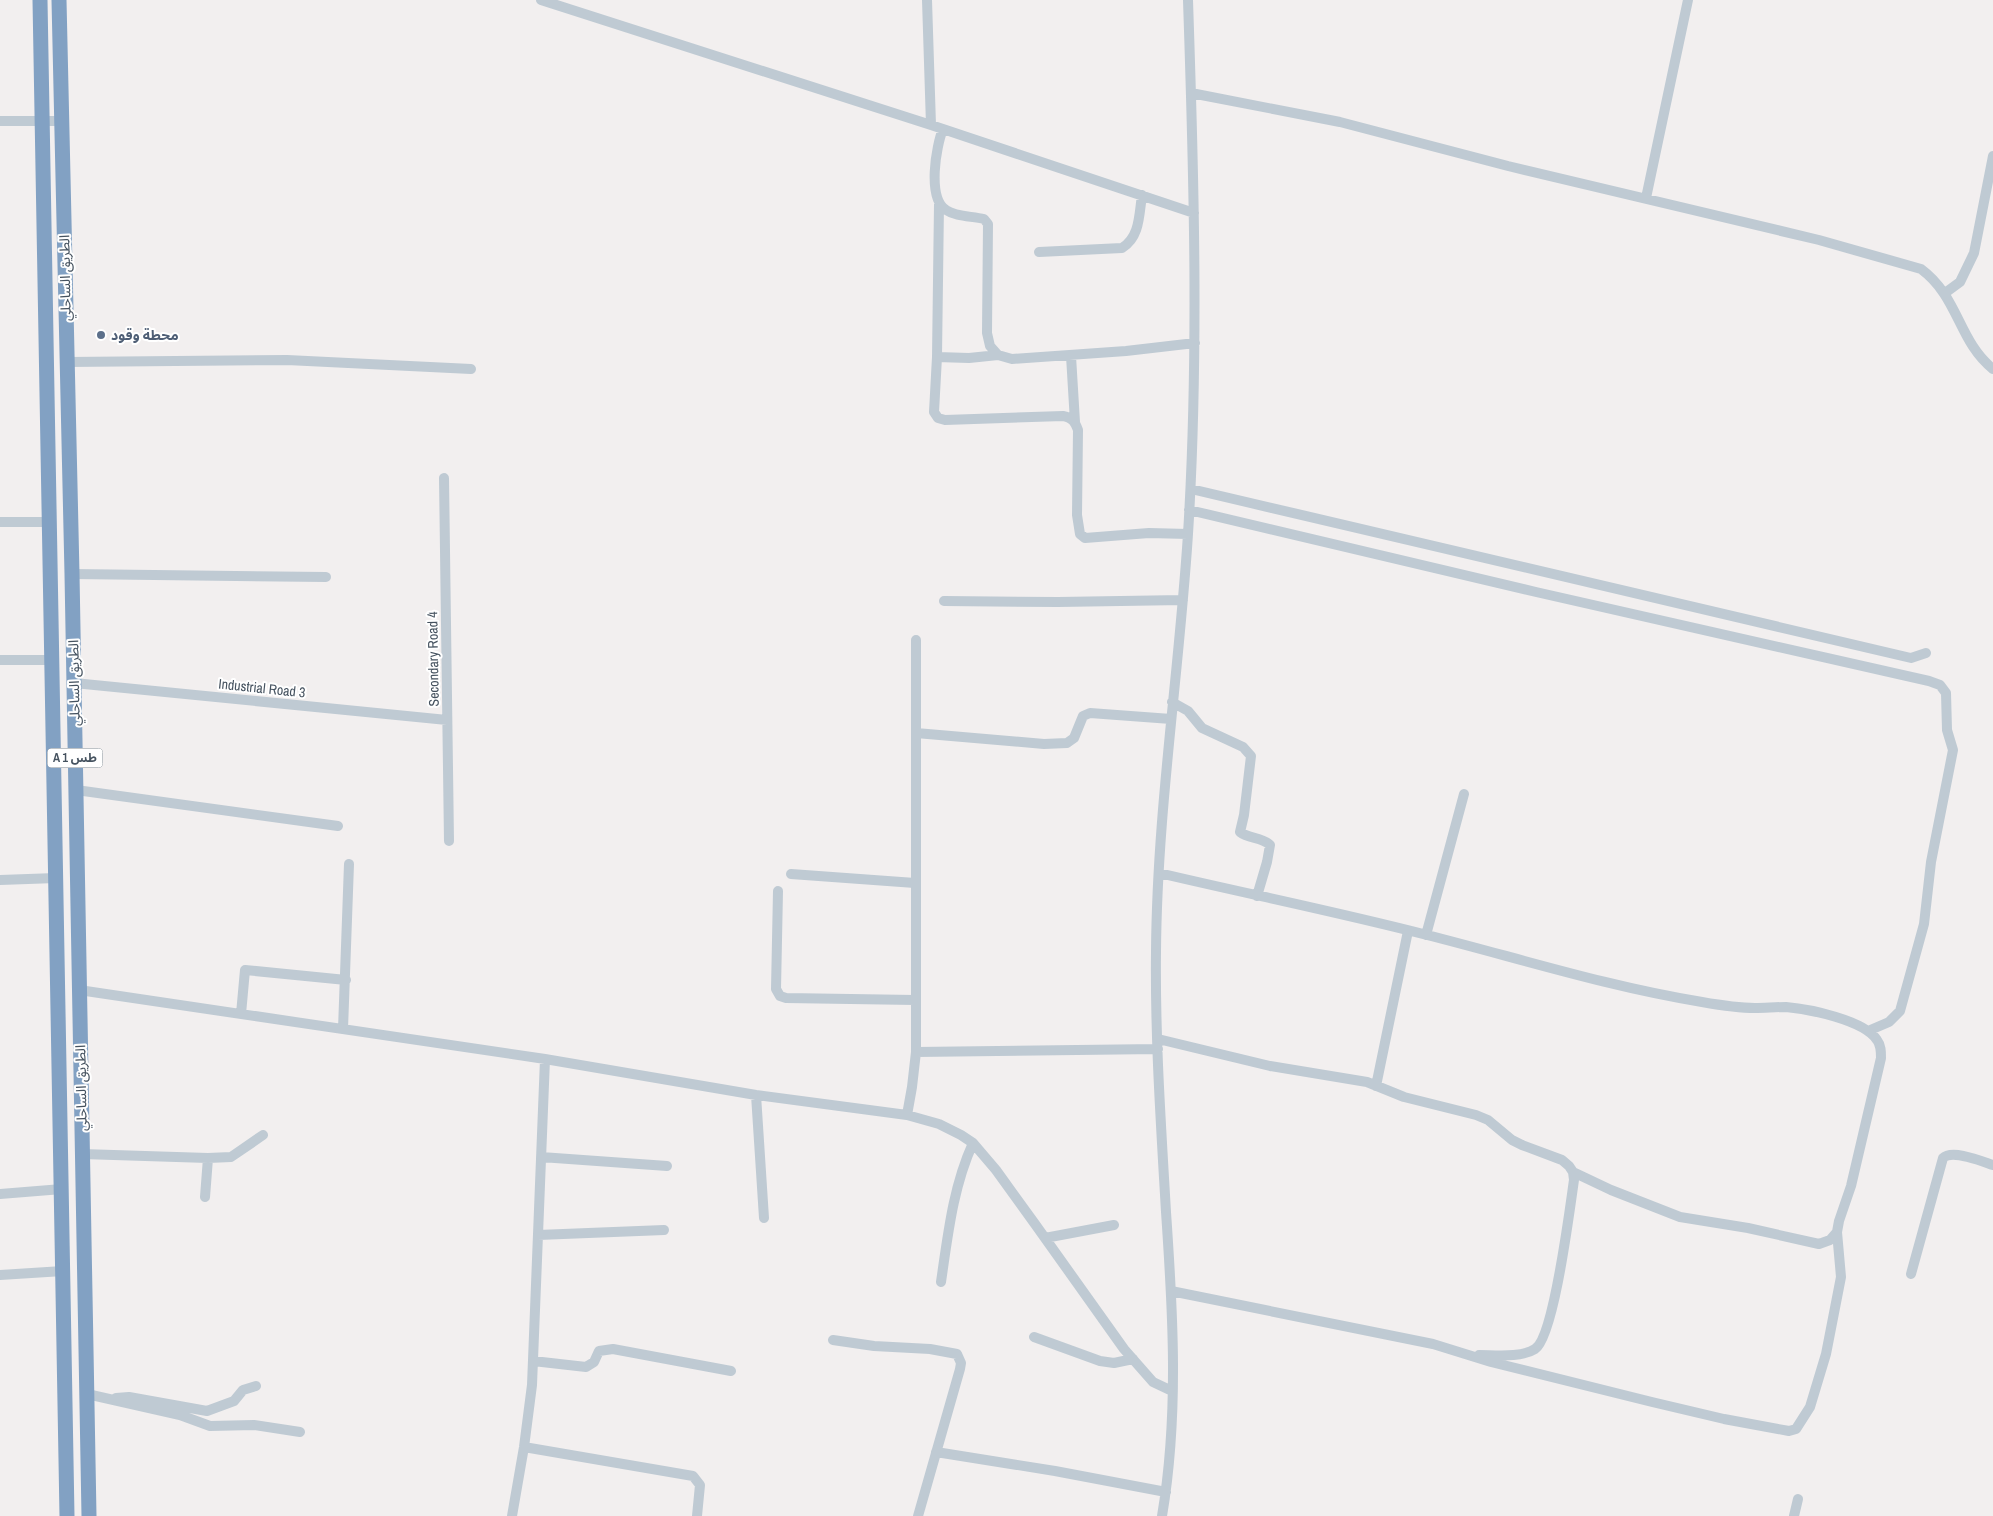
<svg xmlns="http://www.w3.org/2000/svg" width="1993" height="1516" font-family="'Archivo Narrow','Noto Sans Arabic',sans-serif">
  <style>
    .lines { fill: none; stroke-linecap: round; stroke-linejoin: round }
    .minor { stroke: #bfcad3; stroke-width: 10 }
    .highway { stroke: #82a1c3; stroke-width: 15 }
    .service-dot { fill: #5c6f8a; stroke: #fff; stroke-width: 2 }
    .labels { text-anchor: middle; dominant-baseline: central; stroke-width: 4; stroke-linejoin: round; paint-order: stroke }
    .shield { fill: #fff; stroke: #7d868f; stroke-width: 1 }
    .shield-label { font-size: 12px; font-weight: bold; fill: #45525f }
    .street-label { font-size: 14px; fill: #45525f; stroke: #fff }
    .service-label { font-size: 14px; font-weight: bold; fill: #4e5e75; stroke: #fff; text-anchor: start }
  </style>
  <rect width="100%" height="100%" fill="#f2efef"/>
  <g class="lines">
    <path class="minor" d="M 541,0 L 931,125 L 1194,213
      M 927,0 L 931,125
      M 1191,93 L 1340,122 L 1508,166 L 1819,240 L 1921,269 C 1959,297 1958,341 1993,369
      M 0,121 L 61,121
      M 943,129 C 936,146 927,198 946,210 C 956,217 972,216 984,219 L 988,224 L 987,333 L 990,346 L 998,355 L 1012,359 L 1126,351 L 1195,343
      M 1646,198 L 1688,0
      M 939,204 L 937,357 L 969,358 L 998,355
      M 1039,252 L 1122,248 C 1140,237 1139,215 1142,195
      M 1945,293 L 1960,282 L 1974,253 L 1993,156
      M 1071,356 L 1075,422
      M 937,357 L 934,412 L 938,418 L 945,420 L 1063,416 C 1073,418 1075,422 1078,430 L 1077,515 L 1080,534 L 1085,538 L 1149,533 L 1188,534
      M 67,362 L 287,360 L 471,369
      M 444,478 L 449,841
      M 1191,489 L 1911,658 L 1926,653
      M 1189,510 L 1536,592 L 1929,681 L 1940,685 L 1946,693 L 1947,730 L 1953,750 L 1931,862 L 1924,924 L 1900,1011 L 1889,1022 L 1868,1031
      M 0,522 L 50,522
      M 72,574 L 326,577
      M 944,601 L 1058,602 L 1183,600
      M 0,660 L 52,660
      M 74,683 L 447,720
      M 1172,702 L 1188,711 L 1202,728 L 1243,747 L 1251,756 L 1244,815 L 1240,832 C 1249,839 1262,837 1270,845 L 1267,862 L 1257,896
      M 916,733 L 1044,744 L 1067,743 L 1074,738 L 1083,716 L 1090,713 L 1171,719
      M 76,790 L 338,826
      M 1159,873 C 1248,894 1338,912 1427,935 C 1518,958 1609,987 1702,1002 C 1719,1005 1737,1008 1755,1008 C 1765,1008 1775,1007 1786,1007 C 1809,1009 1864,1020 1877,1040 C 1881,1045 1881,1052 1881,1058 L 1851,1186 L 1839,1221 L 1837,1232 L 1841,1277 L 1826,1354 L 1810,1407 L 1796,1429 L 1789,1431 L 1724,1419 L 1652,1402 L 1491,1362 L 1433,1344 L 1171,1291
      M 791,874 L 915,883
      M 0,880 L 56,878
      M 778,891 L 776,989 L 780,996 L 786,998 L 915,1000
      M 1426,935 L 1464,794
      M 79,990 L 545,1059 L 756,1095 L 907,1115 L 939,1124 L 961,1135 L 973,1143 L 996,1170 L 1035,1224 L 1124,1349 L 1153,1382 L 1172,1391
      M 241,1014 L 245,970 L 346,980
      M 343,1029 L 349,864
      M 1158,1039 L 1270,1066 L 1367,1082 L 1404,1097 L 1476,1115 L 1488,1120 L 1512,1140 L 1522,1145 L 1562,1160 L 1569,1166 L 1573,1172 L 1574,1180 C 1570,1207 1554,1337 1535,1349 C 1521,1358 1495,1355 1479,1355
      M 916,1052 L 1158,1049
      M 1376,1086 L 1408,931
      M 756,1095 L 764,1218
      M 907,1115 L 912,1087 L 916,1052 L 916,640
      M 82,1154 L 208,1158 L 231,1157 L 263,1135
      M 541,1157 L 667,1166
      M 1573,1172 L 1611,1190 L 1680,1217 L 1748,1228 L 1819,1244 L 1830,1240 L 1837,1232
      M 0,1194 L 62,1189
      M 205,1197 L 208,1158
      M 538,1235 L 664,1230
      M 1045,1238 L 1114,1225
      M 1911,1274 L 1943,1158 C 1952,1149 1981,1161 1993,1165
      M 0,1275 L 63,1271
      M 941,1282 C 948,1234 953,1187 973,1143
      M 1034,1337 L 1100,1361 L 1114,1363 L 1133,1359
      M 833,1340 L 874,1346 L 930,1349 L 957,1354 L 961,1363 L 960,1369 L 918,1516
      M 533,1361 L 586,1367 L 594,1362 L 599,1351 L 613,1349 L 731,1371
      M 87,1394 L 180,1415 L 210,1426 L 254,1425 L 300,1432
      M 116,1398 L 129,1397 L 207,1411 L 234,1401 L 243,1390 L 256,1386
      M 524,1447 L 693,1476 L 700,1485 L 697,1516
      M 936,1452 L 1055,1471 L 1166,1492
      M 512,1516 L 524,1447 L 532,1385 L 545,1059
      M 1162,1516 C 1179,1415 1173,1313 1166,1212 C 1161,1125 1155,1039 1156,952 C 1157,812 1179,674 1188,534 C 1199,356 1194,178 1188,0
      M 1794,1516 L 1798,1499"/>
    <path class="highway" d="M 40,0 L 67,1516
      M 59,0 L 72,574 L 89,1516"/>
  </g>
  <circle class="service-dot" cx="101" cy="335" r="5"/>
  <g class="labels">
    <rect class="shield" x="47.5" y="748.5" width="55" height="19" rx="4"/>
    <g class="shield-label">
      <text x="75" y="758">A 1 طس</text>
    </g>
    <g class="street-label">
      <text transform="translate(65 278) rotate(-91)">الطريق الساحلي</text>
      <text transform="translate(433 659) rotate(-91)">Secondary Road 4</text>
      <text transform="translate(74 683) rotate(-91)">الطريق الساحلي</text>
      <text transform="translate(262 688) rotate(6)">Industrial Road 3</text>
      <text transform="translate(81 1088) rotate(-91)">الطريق الساحلي</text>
    </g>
    <g class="service-label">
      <text x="111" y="335">محطة وقود</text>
    </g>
  </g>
</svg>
